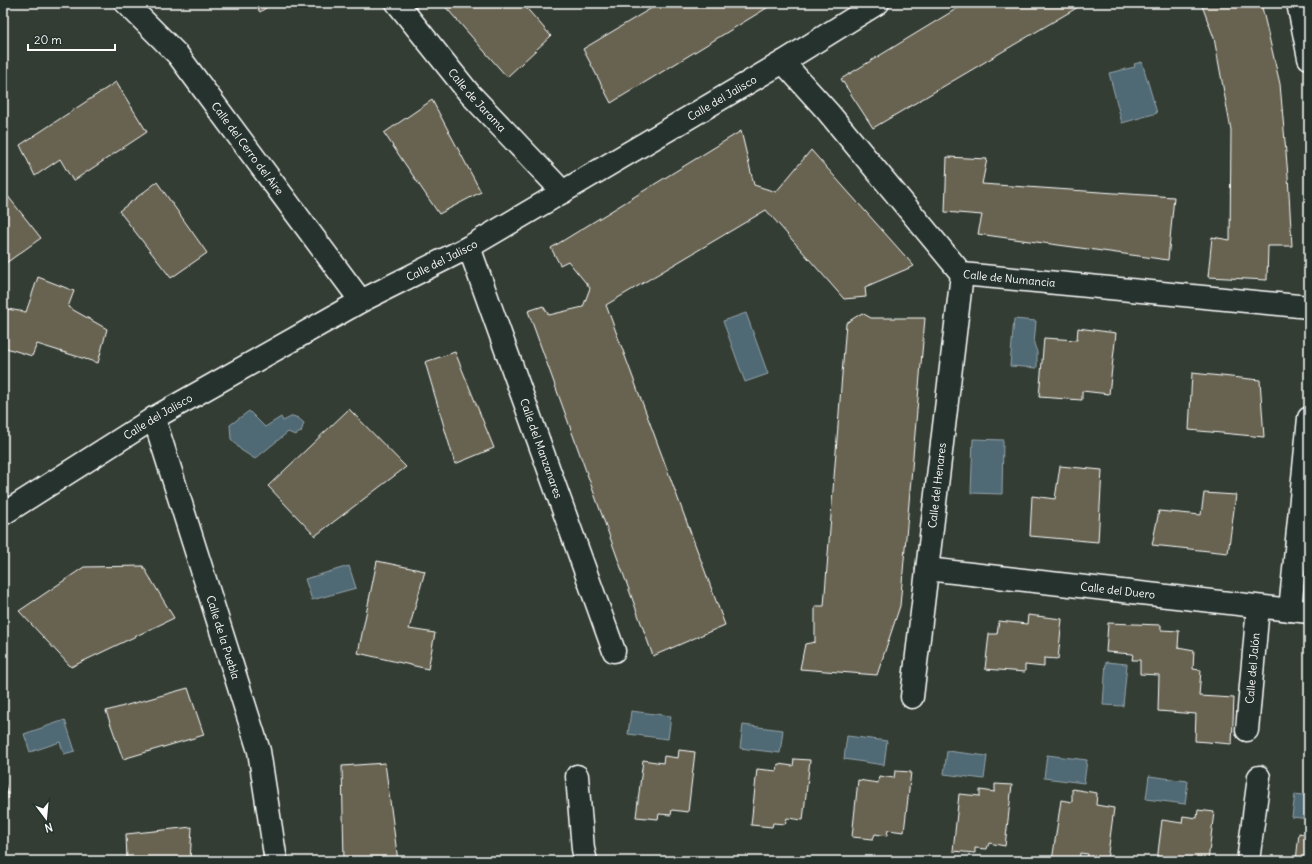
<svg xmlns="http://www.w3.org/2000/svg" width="1312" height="864" font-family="Delius,sans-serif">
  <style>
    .water { fill: #506975; stroke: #96a5ac }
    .building { fill: #686451; stroke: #fff }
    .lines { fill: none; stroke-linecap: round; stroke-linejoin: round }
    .minor-casing { stroke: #fff; stroke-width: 25 }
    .minor { stroke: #26332d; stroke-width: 22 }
    .labels { text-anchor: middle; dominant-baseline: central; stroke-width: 4; stroke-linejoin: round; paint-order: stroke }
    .street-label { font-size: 11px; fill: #fff; stroke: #26332d }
  </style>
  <rect width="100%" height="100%" fill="#333d34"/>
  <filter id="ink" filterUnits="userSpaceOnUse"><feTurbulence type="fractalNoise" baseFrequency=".025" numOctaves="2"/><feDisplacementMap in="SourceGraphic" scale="8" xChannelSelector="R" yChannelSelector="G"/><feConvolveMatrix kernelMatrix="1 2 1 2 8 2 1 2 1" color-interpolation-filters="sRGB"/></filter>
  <g filter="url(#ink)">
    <path class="water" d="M 1142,62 L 1157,113 L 1122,123 L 1109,73 L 1135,67 L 1134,64 Z
      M 746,313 L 768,374 L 745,382 L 723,321 Z
      M 1014,319 L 1036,321 L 1034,344 L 1037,352 L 1037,368 L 1010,366 Z
      M 249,411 L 265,427 L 281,417 L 283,421 L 293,416 L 298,418 L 304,423 L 301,432 L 295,435 L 288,432 L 255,459 L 241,450 L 231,439 L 230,425 Z
      M 973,439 L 1003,440 L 1002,494 L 971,493 Z
      M 349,566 L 356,588 L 312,600 L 305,579 Z
      M 1106,662 L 1127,664 L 1123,706 L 1103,705 Z
      M 631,711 L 671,716 L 668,739 L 628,734 Z
      M 65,720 L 75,751 L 64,754 L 60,742 L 30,752 L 24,734 Z
      M 743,725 L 783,730 L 780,753 L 740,748 Z
      M 847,736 L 887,741 L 884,765 L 844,759 Z
      M 947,751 L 987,756 L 984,779 L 944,774 Z
      M 1047,755 L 1087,760 L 1084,783 L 1044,778 Z
      M 1149,776 L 1188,781 L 1185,804 L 1146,799 Z
      M 1295,794 L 1309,796 L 1309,819 L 1292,817 Z"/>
    <path class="building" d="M 254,3 L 273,3 L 260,12 Z
      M 442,3 L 522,3 L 551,36 L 507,77 Z
      M 660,3 L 775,3 L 611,103 L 583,49 Z
      M 966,3 L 1085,3 L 873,128 L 841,79 Z
      M 1201,3 L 1261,3 L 1280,84 L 1288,176 L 1292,246 L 1268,246 L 1267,280 L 1208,277 L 1212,237 L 1230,240 L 1231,130 L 1214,38 Z
      M 116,82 L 147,132 L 73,181 L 60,159 L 35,176 L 20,145 Z
      M 432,100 L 481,192 L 439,214 L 384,133 Z
      M 741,131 L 754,185 L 776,192 L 811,150 L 914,266 L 865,287 L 866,297 L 844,299 L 766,210 L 606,305 L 725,625 L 653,656 L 528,311 L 543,306 L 549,315 L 583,307 L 590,288 L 568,261 L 560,265 L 551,248 Z
      M 947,157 L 987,159 L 982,184 L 1174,197 L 1168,260 L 978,234 L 982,215 L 945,212 Z
      M 157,182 L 207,253 L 171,278 L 119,211 Z
      M 3,190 L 41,238 L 6,263 L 3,258 Z
      M 38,277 L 74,291 L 68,307 L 107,329 L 98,363 L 37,344 L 32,356 L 3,347 L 3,322 L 7,309 L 26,312 Z
      M 862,313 L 871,318 L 925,318 L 900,606 L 877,675 L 800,669 L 805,644 L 815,642 L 815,606 L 824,606 L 846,323 Z
      M 1078,328 L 1116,333 L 1109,394 L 1082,391 L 1082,400 L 1039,397 L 1044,338 L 1077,340 Z
      M 455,352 L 494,448 L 455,464 L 425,362 Z
      M 1192,373 L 1260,380 L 1264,437 L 1189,430 Z
      M 349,409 L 406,467 L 315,536 L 268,486 Z
      M 1060,466 L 1102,470 L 1098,542 L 1030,536 L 1032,496 L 1055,499 Z
      M 1204,493 L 1236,495 L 1228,553 L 1152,545 L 1159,511 L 1201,515 Z
      M 377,561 L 425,571 L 409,629 L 435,633 L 428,669 L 358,653 Z
      M 143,566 L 174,618 L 71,667 L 19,611 L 84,567 Z
      M 1028,615 L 1062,619 L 1058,659 L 1044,658 L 1044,667 L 1025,665 L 1025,672 L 985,669 L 989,634 L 997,634 L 999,621 L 1027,624 Z
      M 1108,623 L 1161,625 L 1161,630 L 1179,631 L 1178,647 L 1194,650 L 1193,669 L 1201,670 L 1199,696 L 1234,698 L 1232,744 L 1195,741 L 1196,714 L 1158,711 L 1159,675 L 1140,674 L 1140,660 L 1132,660 L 1133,654 L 1106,652 Z
      M 188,688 L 204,735 L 123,759 L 106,711 Z
      M 679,750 L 695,752 L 688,812 L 672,810 L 671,815 L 659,814 L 658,819 L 636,817 L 643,760 L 663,763 L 664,756 L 678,758 Z
      M 794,759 L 810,760 L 803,820 L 787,818 L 785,824 L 773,823 L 772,827 L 751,825 L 757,769 L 777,771 L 778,764 L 793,766 Z
      M 385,763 L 398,861 L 344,861 L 342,766 Z
      M 895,771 L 911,772 L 904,832 L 888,830 L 887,836 L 875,834 L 873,839 L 852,837 L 858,780 L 878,783 L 879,776 L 894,778 Z
      M 3,778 L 9,798 L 3,798 Z
      M 995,784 L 1012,785 L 1005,846 L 989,843 L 987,849 L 975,848 L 975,853 L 953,851 L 959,794 L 980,796 L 980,790 L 995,792 Z
      M 1072,789 L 1097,793 L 1096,805 L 1114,808 L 1107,861 L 1087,861 L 1088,854 L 1080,853 L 1079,861 L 1052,861 L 1061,800 L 1072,802 Z
      M 1198,810 L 1214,812 L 1208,861 L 1157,861 L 1162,820 L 1182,823 L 1183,816 L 1197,818 Z
      M 192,827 L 190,861 L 127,861 L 126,834 Z
      M 1299,833 L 1309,835 L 1309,861 L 1296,861 Z"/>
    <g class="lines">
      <defs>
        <g id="minor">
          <path id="s1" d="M 126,3 L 178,55 L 361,301"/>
          <path id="s2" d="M 397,3 L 469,93 L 563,192"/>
          <path d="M 1298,3 L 1309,58"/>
          <path id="s3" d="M 783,62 L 828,112 L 962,274 L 1309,307"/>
          <path id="s4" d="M 469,247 L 614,651"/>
          <path id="s5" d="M 154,418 L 259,751 L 276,861"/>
          <path id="s6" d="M 3,514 L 154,418 L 361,301 L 469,247 L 783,62 L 878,3"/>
          <path id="s7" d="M 927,569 L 1309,612"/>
          <path d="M 1290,610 L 1309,418"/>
          <path id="s8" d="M 912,697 L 962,274"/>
          <path id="s9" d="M 1247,730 L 1258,607"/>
          <path d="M 577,776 L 583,849 L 586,861"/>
          <path d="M 1248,861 L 1259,777"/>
        </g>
      </defs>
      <use href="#minor" class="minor-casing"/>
      <use href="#minor" class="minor"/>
    </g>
  </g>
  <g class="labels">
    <g class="street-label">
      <text stroke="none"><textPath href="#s6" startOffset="831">Calle del Jalisco</textPath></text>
      <text stroke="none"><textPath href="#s2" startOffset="126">Calle de Jarama</textPath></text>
      <text stroke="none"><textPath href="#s1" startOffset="190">Calle del Cerro del Aire</textPath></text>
      <text stroke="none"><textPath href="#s6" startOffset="507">Calle del Jalisco</textPath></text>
      <text stroke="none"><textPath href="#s3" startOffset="325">Calle de Numancia</textPath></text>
      <text stroke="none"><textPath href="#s6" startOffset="183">Calle del Jalisco</textPath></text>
      <text stroke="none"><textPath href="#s4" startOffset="214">Calle del Manzanares</textPath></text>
      <text stroke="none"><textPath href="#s8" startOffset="213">Calle del Henares</textPath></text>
      <text stroke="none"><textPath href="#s7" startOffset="192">Calle del Duero</textPath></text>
      <text stroke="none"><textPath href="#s5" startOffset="230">Calle de la Puebla</textPath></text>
      <text stroke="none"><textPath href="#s9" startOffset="62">Calle del Jalón</textPath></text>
    </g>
  </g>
  <rect width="1312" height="864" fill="none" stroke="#26332d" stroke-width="16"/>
  <rect x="8" y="8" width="1296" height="848" fill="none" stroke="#fff" stroke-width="1.5" filter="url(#ink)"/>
  <g transform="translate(46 818) rotate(164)" stroke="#26332d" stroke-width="3" paint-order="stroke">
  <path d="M0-3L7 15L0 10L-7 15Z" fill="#ffffff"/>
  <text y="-6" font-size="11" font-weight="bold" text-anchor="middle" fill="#ffffff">N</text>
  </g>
  <path d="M28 44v6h87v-6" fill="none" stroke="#ffffff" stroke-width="2"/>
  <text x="34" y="44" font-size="12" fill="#ffffff" stroke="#26332d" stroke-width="3" paint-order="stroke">20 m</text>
</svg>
